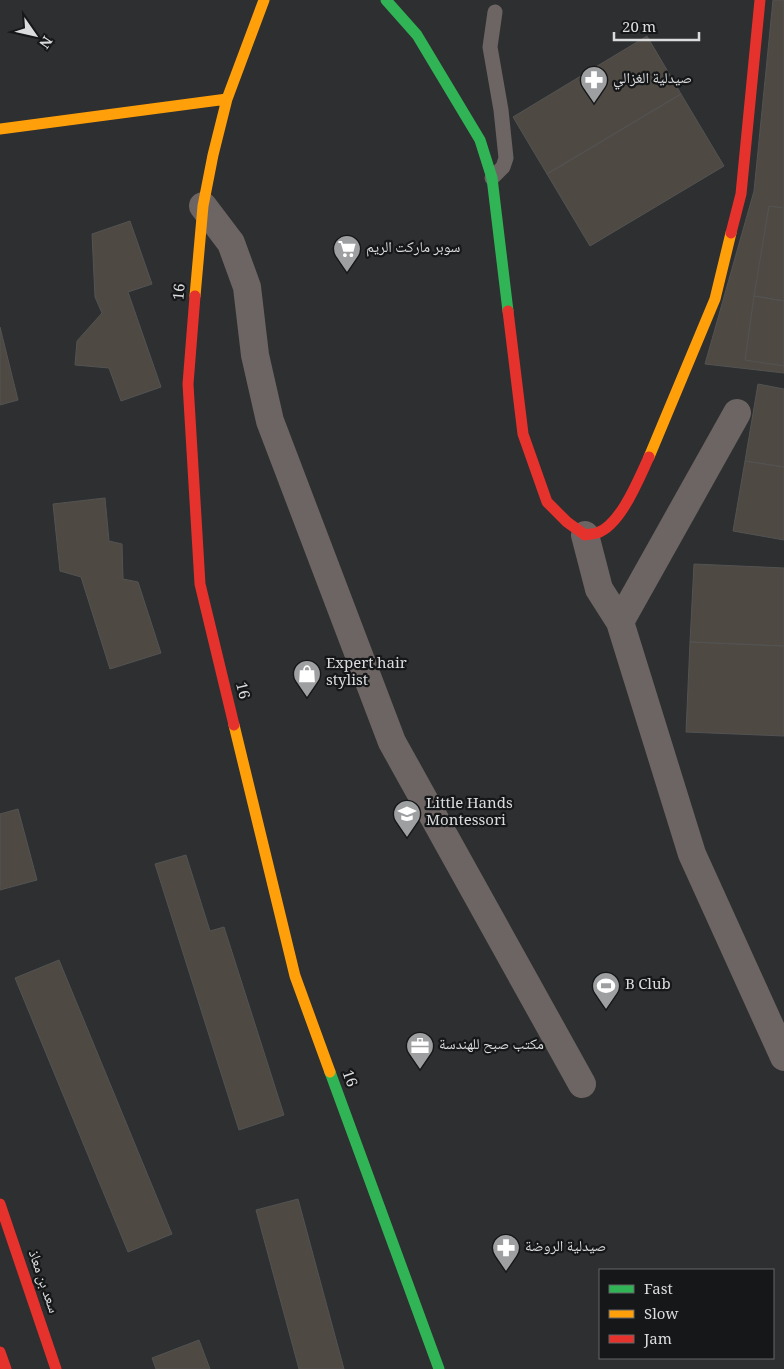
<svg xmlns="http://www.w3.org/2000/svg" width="784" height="1369" font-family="Georgia,'Noto Naskh Arabic',serif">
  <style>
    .building { fill: #4f4943; stroke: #535353 }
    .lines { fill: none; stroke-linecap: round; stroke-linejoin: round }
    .lane { stroke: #6d6563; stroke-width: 15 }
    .street { stroke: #6d6563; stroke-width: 28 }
    .fast { stroke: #30b455; stroke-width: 11 }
    .slow { stroke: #ff9f0a; stroke-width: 11 }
    .jam { stroke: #e5322d; stroke-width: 11 }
    .labels { text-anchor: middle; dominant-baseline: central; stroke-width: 4.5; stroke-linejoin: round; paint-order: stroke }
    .poi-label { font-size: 15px; fill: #dbdcde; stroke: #151718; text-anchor: start }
    .street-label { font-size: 15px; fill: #dbdcde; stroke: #151718 }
  </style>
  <rect width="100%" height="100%" fill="#2d2f30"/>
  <path class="building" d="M 773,0 L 784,0 L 784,373 L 705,364 L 754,191 Z
    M 647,36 L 681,94 L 547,174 L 513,117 Z
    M 681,94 L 724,166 L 590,246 L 547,174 Z
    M 769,206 L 784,208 L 784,301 L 754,296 Z
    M 130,221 L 152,284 L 128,292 L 161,387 L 121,401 L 109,368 L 75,365 L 77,341 L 102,313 L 95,297 L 92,234 Z
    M 754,296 L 784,301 L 784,366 L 745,360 Z
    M 0,327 L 18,400 L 0,405 Z
    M 758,384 L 784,389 L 784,467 L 745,461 Z
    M 745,461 L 784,467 L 784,540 L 733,531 Z
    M 105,498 L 109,541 L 122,544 L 123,579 L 138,582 L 161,653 L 110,669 L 81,577 L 60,571 L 53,504 Z
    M 694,564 L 784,568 L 784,646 L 690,642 Z
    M 690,642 L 784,646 L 784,736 L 686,732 Z
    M 18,809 L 37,880 L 0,890 L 0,814 Z
    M 186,855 L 210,931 L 224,927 L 284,1115 L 239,1130 L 155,864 Z
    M 59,960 L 172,1234 L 128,1252 L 15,978 Z
    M 298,1199 L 344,1369 L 299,1369 L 256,1210 Z
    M 199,1340 L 210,1369 L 156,1369 L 152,1358 Z"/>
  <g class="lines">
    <path class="lane" d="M 492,178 L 503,167 L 506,158 L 501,110 L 490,47 L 495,12"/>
    <path class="street" d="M 203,206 L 231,243 L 247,287 L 255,355 L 270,421 L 392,742 L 582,1084
      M 585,535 L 599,589 L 620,622 L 692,854 L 784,1057
      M 620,622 L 737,413"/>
    <path class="fast" d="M 386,0 L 417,35 L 480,140 L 492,178 L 508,311
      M 330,1072 L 439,1369"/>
    <path class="slow" d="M 0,129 L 227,99
      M 195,296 L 203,206 L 213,155 L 227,99 L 264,0
      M 649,457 L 715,299 L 731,233
      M 234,725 L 295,976 L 330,1072"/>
    <path class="jam" d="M 731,233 L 741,194 L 760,0
      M 195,296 L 188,384 L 200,584 L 234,725
      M 508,311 L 523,434 L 547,502 L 567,522 L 585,535 C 589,534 593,534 597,533 C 621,525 639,478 649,457
      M 0,1204 L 56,1369
      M 0,1352 L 6,1369"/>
  </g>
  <defs>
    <symbol id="pharmacy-pin" viewBox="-11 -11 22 30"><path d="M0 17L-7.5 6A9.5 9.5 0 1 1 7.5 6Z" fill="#9e9fa1" stroke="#151718"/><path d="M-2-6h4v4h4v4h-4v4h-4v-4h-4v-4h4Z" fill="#fff"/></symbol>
    <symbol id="supermarket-pin" viewBox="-11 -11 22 30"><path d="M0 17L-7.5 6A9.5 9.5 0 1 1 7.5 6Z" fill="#9e9fa1" stroke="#151718"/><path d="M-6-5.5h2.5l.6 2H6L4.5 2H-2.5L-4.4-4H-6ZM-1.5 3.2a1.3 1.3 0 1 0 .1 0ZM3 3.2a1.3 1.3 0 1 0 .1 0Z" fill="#fff"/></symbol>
    <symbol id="shop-pin" viewBox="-11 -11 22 30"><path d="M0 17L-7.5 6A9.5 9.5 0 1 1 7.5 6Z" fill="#9e9fa1" stroke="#151718"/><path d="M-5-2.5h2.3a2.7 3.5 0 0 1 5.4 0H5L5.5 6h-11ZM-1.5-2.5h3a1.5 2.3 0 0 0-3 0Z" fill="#fff"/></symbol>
    <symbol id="school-pin" viewBox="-11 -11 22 30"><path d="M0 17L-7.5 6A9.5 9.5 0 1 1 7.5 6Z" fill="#9e9fa1" stroke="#151718"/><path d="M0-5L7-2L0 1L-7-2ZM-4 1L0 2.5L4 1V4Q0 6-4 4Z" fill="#fff"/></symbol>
    <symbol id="stadium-pin" viewBox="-11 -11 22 30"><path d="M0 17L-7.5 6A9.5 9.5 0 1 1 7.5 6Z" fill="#9e9fa1" stroke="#151718"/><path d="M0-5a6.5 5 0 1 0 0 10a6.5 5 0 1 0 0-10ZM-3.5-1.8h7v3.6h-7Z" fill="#fff"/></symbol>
    <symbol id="office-pin" viewBox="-11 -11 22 30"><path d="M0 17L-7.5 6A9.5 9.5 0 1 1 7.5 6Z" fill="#9e9fa1" stroke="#151718"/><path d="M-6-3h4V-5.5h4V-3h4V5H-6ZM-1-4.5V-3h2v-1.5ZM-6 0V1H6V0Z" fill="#fff"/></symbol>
  </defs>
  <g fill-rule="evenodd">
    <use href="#pharmacy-pin" x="578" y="64" width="32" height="43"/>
    <use href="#supermarket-pin" x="331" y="233" width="32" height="43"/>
    <use href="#shop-pin" x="291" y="658" width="32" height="43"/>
    <use href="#school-pin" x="391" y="798" width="32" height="43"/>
    <use href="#stadium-pin" x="590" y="970" width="32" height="43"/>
    <use href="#office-pin" x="404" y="1030" width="32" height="43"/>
    <use href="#pharmacy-pin" x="490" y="1232" width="32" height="43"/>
  </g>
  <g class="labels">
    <g class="poi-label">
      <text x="613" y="80">صيدلية الغزالي</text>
      <text x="366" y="249">سوبر ماركت الريم</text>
      <text x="326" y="665">Expert hair<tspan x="326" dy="17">stylist</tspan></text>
      <text x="426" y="805">Little Hands<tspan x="426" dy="17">Montessori</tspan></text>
      <text x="625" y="986">B Club</text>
      <text x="439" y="1046">مكتب صبح للهندسة</text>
      <text x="525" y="1248">صيدلية الروضة</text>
    </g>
    <g class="street-label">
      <text transform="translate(181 292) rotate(-85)">16</text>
      <text transform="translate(241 691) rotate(76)">16</text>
      <text transform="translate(348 1079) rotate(70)">16</text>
      <text transform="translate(42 1282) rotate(71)">سعد بن معاذ</text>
    </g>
  </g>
  <rect x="599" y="1269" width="175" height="90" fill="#151718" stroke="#646667"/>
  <rect x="609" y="1285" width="25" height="8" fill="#30b455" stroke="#646667"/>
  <text x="644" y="1294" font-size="15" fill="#dbdcde">Fast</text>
  <rect x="609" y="1310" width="25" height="8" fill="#ff9f0a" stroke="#646667"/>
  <text x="644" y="1319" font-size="15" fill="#dbdcde">Slow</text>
  <rect x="609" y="1335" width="25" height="8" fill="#e5322d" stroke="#646667"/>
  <text x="644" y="1344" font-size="15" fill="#dbdcde">Jam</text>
  <g transform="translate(35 35) rotate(124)" stroke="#151718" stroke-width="4" paint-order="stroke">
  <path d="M0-4L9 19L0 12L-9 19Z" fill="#dbdcde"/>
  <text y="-8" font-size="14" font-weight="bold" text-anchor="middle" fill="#dbdcde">N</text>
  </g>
  <path d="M614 32v8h85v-8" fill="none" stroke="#dbdcde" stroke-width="2.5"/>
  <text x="622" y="32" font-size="15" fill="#dbdcde" stroke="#151718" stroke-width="4" paint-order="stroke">20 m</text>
</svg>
